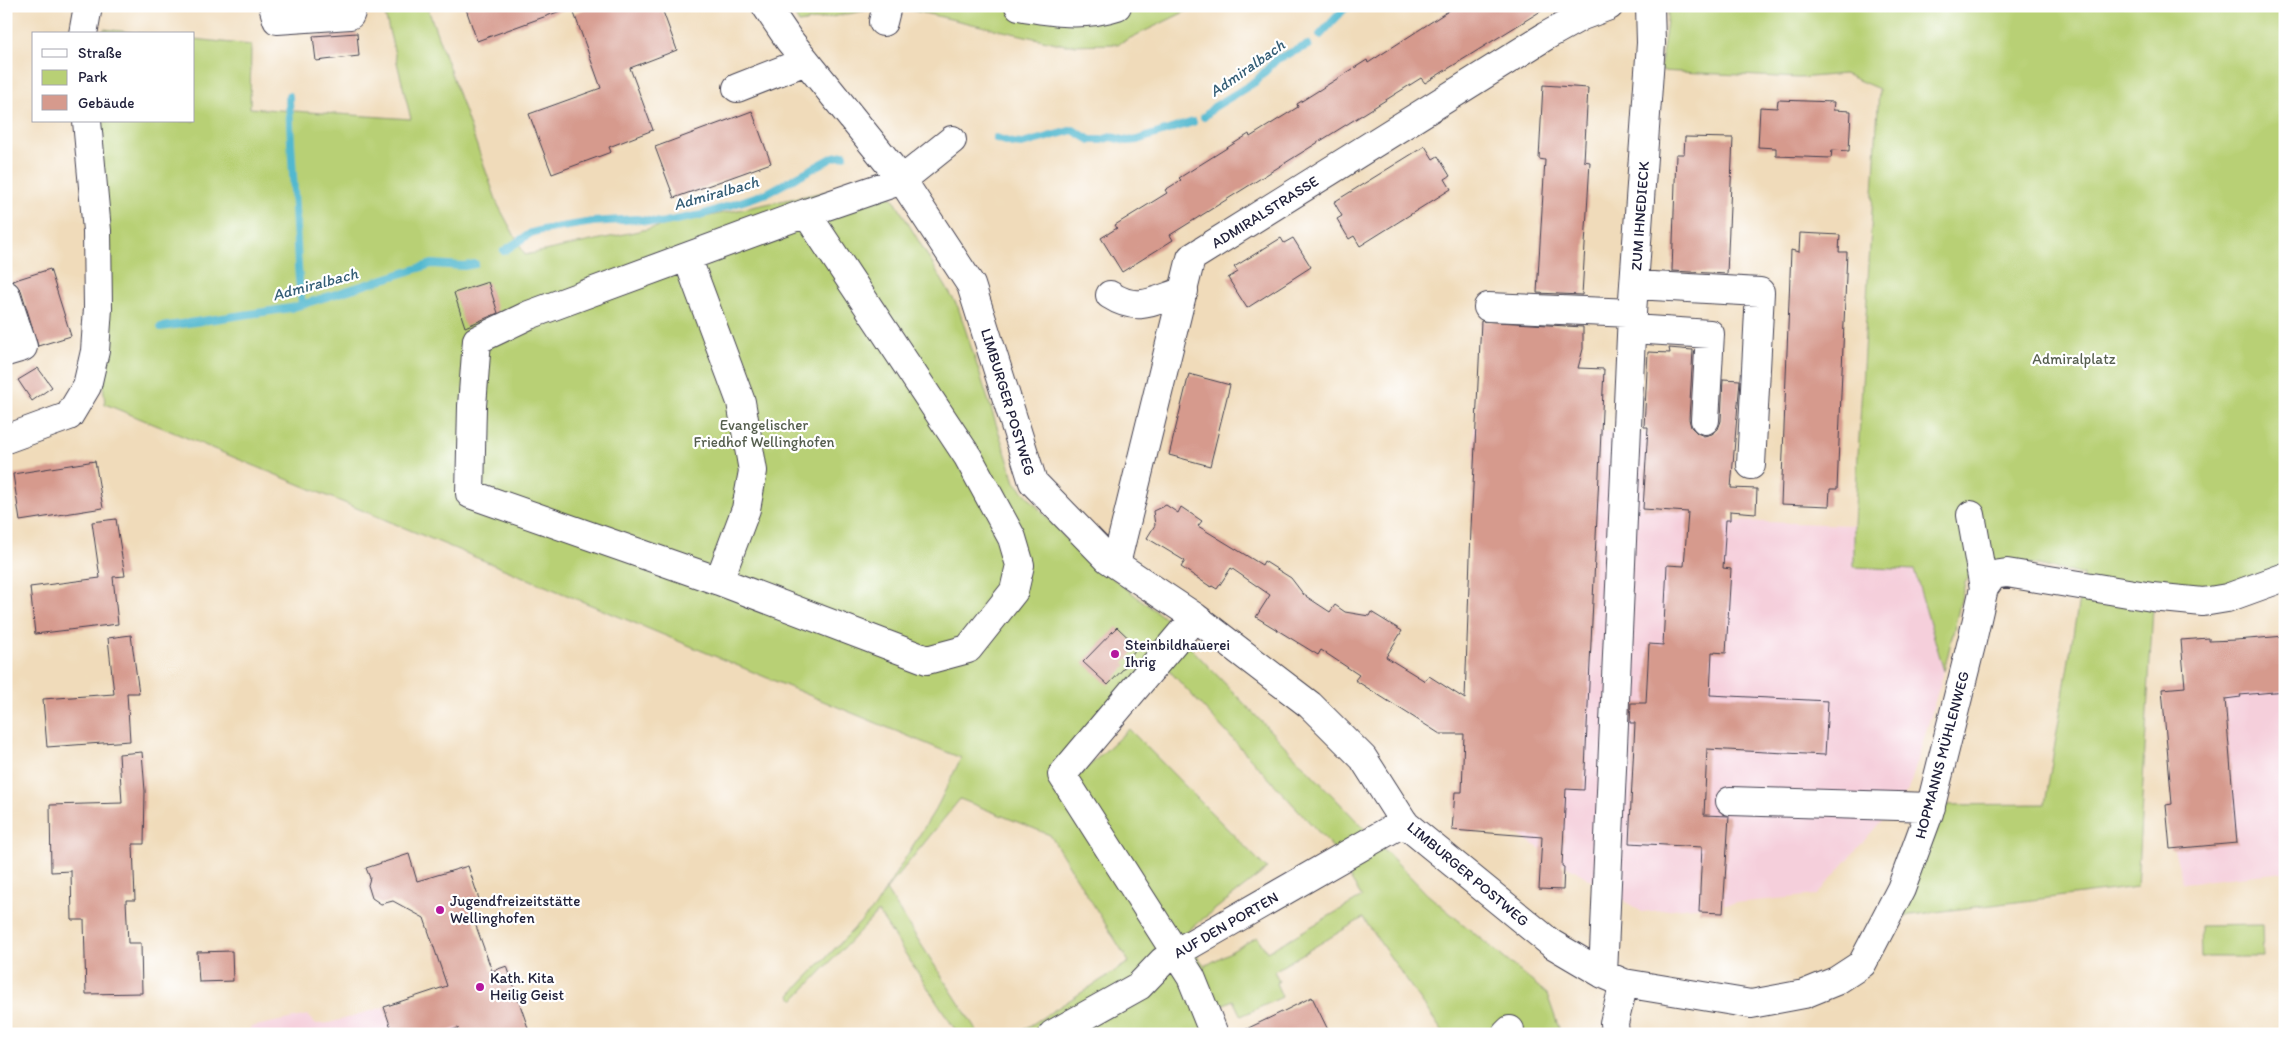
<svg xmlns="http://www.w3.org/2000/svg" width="2291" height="1040" font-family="Itim,sans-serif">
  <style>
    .built { fill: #f5cfdb }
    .green { fill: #b8d075; stroke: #6d7958 }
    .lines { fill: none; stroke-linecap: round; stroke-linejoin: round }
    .stream { stroke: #51b8cf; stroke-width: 8 }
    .building { fill: #d69a8d }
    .minor-casing { stroke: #413e4e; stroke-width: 30 }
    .minor { stroke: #fff; stroke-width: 28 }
    .poi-dot { fill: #b5179e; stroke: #fff; stroke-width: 2 }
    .labels { text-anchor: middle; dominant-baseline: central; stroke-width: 4.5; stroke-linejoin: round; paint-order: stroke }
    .street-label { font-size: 15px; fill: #22223b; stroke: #fff }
    .park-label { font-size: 15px; fill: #565f4f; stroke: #fff }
    .poi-label { font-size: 15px; fill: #22223b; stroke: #fff; text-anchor: start }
    .water-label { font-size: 16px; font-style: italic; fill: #355e76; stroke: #fff }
  </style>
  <rect width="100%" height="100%" fill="#fff"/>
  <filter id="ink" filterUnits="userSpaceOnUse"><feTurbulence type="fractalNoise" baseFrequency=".02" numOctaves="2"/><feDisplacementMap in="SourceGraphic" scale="10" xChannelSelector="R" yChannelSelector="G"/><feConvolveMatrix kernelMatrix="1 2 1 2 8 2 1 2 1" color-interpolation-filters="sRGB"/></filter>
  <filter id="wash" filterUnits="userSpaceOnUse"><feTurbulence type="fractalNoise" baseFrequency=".0096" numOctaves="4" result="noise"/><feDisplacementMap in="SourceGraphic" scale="20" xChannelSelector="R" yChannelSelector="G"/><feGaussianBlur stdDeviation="1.12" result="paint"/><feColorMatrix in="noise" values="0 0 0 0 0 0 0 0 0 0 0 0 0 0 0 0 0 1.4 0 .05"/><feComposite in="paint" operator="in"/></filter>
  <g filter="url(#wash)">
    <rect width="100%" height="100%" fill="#f0dbba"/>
    <path class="built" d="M 1474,427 L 1709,435 L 1707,520 L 1854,525 L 1854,567 L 1914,570 L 1944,671 L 1909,789 L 1817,895 L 1642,912 L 1470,805 Z
      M 2285,636 L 2285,872 L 2183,883 L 2174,849 L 2170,849 L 2166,805 L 2172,804 L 2162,689 L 2185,687 L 2181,637 L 2183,640 L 2209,638 L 2212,642 Z
      M 384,1007 L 524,1029 L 526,1034 L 250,1034 L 250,1027 L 308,1015 L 315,1024 L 329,1023 Z"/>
    <path class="green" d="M 383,6 L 427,6 L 498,205 L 525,255 L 866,183 L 893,198 L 958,307 L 1015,482 L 1077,551 L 1174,625 L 1076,778 L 1129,729 L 1267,869 L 1181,936 L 1205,966 L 1257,937 L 1267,952 L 1362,897 L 1350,878 L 1349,865 L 1165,666 L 1187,644 L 1427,894 L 1547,994 L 1561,1034 L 1444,1034 L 1363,918 L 1274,971 L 1279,981 L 1276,983 L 1282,997 L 1241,1016 L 1233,1000 L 1218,1007 L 1231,1034 L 1017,1034 L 1129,962 L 1050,835 L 960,799 L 886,890 L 979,1034 L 958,1034 L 878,912 L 794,1000 L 790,995 L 875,907 L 938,805 L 961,758 L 105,404 L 98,332 L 94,121 L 194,121 L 194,39 L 251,45 L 250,108 L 411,119 Z
      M 789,6 L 890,6 L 799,23 Z
      M 893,6 L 1197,6 L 1118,44 L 1065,45 Z
      M 1669,6 L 2285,6 L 2285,590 L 2153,608 L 2137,887 L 1895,917 L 1941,805 L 2045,804 L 2083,575 C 2065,571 2007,556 1992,562 C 1980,565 1971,573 1965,583 L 1944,671 L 1914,570 L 1854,567 L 1854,525 L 1879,89 L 1844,74 L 1799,78 L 1660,71 Z
      M 104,29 L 145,34 L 103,34 Z
      M 2262,925 L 2263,957 L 2201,957 L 2200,926 Z"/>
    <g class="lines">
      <path class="stream" d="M 1320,35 L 1345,8 L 1350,6
        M 289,96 C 290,140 294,183 296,227 C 298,254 297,276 302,303
        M 1204,117 L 1214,107 L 1255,82 L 1277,59 L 1308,45
        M 996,138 L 1012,143 L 1022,144 L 1073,130 L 1090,140 L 1101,140 L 1111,137 L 1127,141 L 1137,140 L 1193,122
        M 504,251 L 531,233 L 542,230 L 593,222 L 636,219 L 660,223 L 701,215 L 767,193 L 834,157 L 844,155
        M 161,327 L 291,308 L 432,264 L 464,266 L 475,264"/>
    </g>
    <g id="blocks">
      <path class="building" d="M 465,6 L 565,6 L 566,9 L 477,41 Z
        M 593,6 L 661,6 L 677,50 L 630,68 L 653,130 L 609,147 L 611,152 L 552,174 L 529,114 L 601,88 L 574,13 Z
        M 1456,6 L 1549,6 L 1425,83 L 1421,78 L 1170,235 L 1173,240 L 1122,272 L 1101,238 L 1117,228 L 1115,225 L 1167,193 L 1165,190 L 1181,180 L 1179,178 L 1249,134 L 1250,137 L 1298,107 L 1297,104 L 1367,60 L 1368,63 Z
        M 357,33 L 359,56 L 316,61 L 313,36 Z
        M 1543,85 L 1588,88 L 1584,161 L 1590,162 L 1582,295 L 1537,293 L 1545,160 L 1539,159 Z
        M 1778,100 L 1834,102 L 1833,110 L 1851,111 L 1849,151 L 1832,150 L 1831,158 L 1776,156 L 1776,148 L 1758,147 L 1760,107 L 1777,108 Z
        M 752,111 L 771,163 L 674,198 L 655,147 Z
        M 1685,137 L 1733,138 L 1727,274 L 1672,271 L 1676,154 L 1684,154 Z
        M 1425,146 L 1433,159 L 1438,156 L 1450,176 L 1445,179 L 1451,189 L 1360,246 L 1354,236 L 1349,239 L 1337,219 L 1342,216 L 1334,202 Z
        M 1800,233 L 1840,235 L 1839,252 L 1847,252 L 1837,489 L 1830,489 L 1829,506 L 1781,504 L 1791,250 L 1799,252 Z
        M 1281,238 L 1284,243 L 1293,238 L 1311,267 L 1247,308 L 1228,278 L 1238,272 L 1234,267 Z
        M 50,269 L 71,336 L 38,346 L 21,290 L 12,281 Z
        M 488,282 L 498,313 L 465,327 L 454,293 Z
        M 1481,321 L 1583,327 L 1583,349 L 1578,368 L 1604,369 L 1584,790 L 1566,789 L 1562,866 L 1564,867 L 1563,890 L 1539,889 L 1542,837 L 1452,830 L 1455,792 L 1462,792 L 1464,734 L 1440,734 L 1355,680 L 1359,675 L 1321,650 L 1318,655 L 1256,617 L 1270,595 L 1231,568 L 1217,589 L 1212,586 L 1211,587 L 1181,567 L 1185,561 L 1147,538 L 1155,525 L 1153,511 L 1166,505 L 1178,513 L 1181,507 L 1202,521 L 1198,526 L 1262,565 L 1264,561 L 1291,578 L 1304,595 L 1330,612 L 1335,605 L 1345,612 L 1369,616 L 1371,612 L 1402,631 L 1386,657 L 1425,681 L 1429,676 L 1465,699 L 1471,528 Z
        M 1669,348 L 1693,350 L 1689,419 L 1691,427 L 1697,433 L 1704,436 L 1712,434 L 1718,429 L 1721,421 L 1723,379 L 1740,380 L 1731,488 L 1757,489 L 1756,513 L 1730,511 L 1730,520 L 1726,520 L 1723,568 L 1731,569 L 1726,653 L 1712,652 L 1710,695 L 1828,701 L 1825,755 L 1707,749 L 1704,815 L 1729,816 L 1723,913 L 1699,912 L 1702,847 L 1629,843 L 1635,723 L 1630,723 L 1631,703 L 1646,703 L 1649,644 L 1663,645 L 1667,565 L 1684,566 L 1688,512 L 1643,509 L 1648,427 L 1644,427 L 1648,352 L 1670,353 Z
        M 38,368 L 52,387 L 32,401 L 18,380 Z
        M 1189,374 L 1230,385 L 1210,466 L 1169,455 Z
        M 95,461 L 103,508 L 20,521 L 13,474 Z
        M 116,519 L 125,576 L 113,577 L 118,624 L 35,634 L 30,587 L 100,578 L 92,522 Z
        M 1117,627 L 1138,647 L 1124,663 L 1127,665 L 1108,685 L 1083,662 Z
        M 131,635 L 139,693 L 127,693 L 130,741 L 47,747 L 43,699 L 114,694 L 108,638 Z
        M 2285,636 L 2285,691 L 2240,695 L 2241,697 L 2225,699 L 2237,843 L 2170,849 L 2166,805 L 2172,804 L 2162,689 L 2185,687 L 2181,640 L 2209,638 L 2209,641 L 2236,640 Z
        M 142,752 L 145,791 L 144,844 L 133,844 L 135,900 L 126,900 L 128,943 L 141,943 L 142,993 L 86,994 L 84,920 L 72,920 L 71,871 L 51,872 L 50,805 L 122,803 L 119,754 Z
        M 409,854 L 417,881 L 468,866 L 481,905 L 470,909 L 492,971 L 507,966 L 528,1028 L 524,1029 L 526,1034 L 460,1034 L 458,1028 L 439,1034 L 393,1034 L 384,1007 L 447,986 L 424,918 L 393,901 L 381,904 L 372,898 L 368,885 L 370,878 L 366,868 Z
        M 232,951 L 233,981 L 199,982 L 197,952 Z
        M 1312,997 L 1330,1034 L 1236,1034 L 1284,1011 Z"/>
    </g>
  </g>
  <g filter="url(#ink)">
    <use href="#blocks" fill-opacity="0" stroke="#413e4e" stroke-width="1"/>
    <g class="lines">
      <defs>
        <path id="minor" d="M 273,6 L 277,20 L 350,15 L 353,6
          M 766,6 L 789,40 L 902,180 L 971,285 L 1033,482 L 1108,559 L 1195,617 L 1310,705 L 1363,758 L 1405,824 L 1552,944 L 1603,974 L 1624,983 L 1751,1004 L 1804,994 L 1836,981 L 1862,964 L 1901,889 L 1929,813 L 1972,641 L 1984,588 L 1971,515
          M 1019,6 C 1052,12 1084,17 1117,6
          M 883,22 L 887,6
          M 83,34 L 88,6
          M 737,88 L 806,61
          M 806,213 L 968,457 L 1012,538 L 1020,565 L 1014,591 L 968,649 L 927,660 L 719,581 L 470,494 L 472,406 L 477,340 L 529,315 Z
          M 806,213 L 902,180 L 952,140
          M 687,257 L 741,402 L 753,471 L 746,509 L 719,581
          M 1635,285 L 1760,292 L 1751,465
          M 6,295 L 23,347 L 6,352
          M 1110,295 C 1138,313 1154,301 1184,291
          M 1488,307 L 1632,313
          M 1632,329 L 1710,334 L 1705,420
          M 6,439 L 69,416 L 87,386 L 95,351 L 98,308 L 97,231 L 87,121
          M 1116,564 L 1191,258 L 1546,36 L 1582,16 L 1609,6
          M 1984,588 L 1993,575 L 2007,573 L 2152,597 L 2203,602 L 2227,598 L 2285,577
          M 1195,617 L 1062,775 L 1191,977 L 1214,1034
          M 1730,801 L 1931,807
          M 1603,974 L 1632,313 L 1651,43 L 1650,6
          M 1053,1034 L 1139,986 L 1163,961 L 1174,954 L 1404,822
          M 1506,1034 L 1510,1030
          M 1615,1034 L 1614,1023 L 1624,983"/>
      </defs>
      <use href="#minor" class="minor-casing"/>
      <use href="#minor" class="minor"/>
    </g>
  </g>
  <g class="poi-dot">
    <circle cx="1115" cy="654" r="5"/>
    <circle cx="440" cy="910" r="5"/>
    <circle cx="480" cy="987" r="5"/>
  </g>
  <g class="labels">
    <g class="street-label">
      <text transform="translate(1265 212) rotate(-32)">ADMIRALSTRASSE</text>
      <text transform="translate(1640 216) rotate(-86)">ZUM IHNEDIECK</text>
      <text transform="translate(1008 402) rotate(73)">LIMBURGER POSTWEG</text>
      <text transform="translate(1942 755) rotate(-75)">HOPMANNS MÜHLENWEG</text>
      <text transform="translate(1468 874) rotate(40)">LIMBURGER POSTWEG</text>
      <text transform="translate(1226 925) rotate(-30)">AUF DEN PORTEN</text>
    </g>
    <g class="park-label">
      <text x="2074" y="359">Admiralplatz</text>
      <text x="764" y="425">Evangelischer<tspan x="764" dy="17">Friedhof Wellinghofen</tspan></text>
    </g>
    <g class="poi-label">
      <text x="1125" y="645">Steinbildhauerei<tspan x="1125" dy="17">Ihrig</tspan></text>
      <text x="450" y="901">Jugendfreizeitstätte<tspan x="450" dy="17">Wellinghofen</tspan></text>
      <text x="490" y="978">Kath. Kita<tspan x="490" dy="17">Heilig Geist</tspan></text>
    </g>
    <g class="water-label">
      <text transform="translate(1247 68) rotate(-35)">Admiralbach</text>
      <text transform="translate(716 193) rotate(-16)">Admiralbach</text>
      <text transform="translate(315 284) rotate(-15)">Admiralbach</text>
    </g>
  </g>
  <rect width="2291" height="1040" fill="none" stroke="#fff" stroke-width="25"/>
  <rect x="32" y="32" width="162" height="90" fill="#ffffff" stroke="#a7a7b1"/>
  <rect x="42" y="49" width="25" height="8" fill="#ffffff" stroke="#a7a7b1"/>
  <text x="78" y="58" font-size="15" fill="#22223b">Straße</text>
  <rect x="42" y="70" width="25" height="15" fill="#b8d075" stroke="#a7a7b1"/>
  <text x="78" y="82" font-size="15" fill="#22223b">Park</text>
  <rect x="42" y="95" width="25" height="15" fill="#d69a8d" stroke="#a7a7b1"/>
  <text x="78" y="108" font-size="15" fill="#22223b">Gebäude</text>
</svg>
